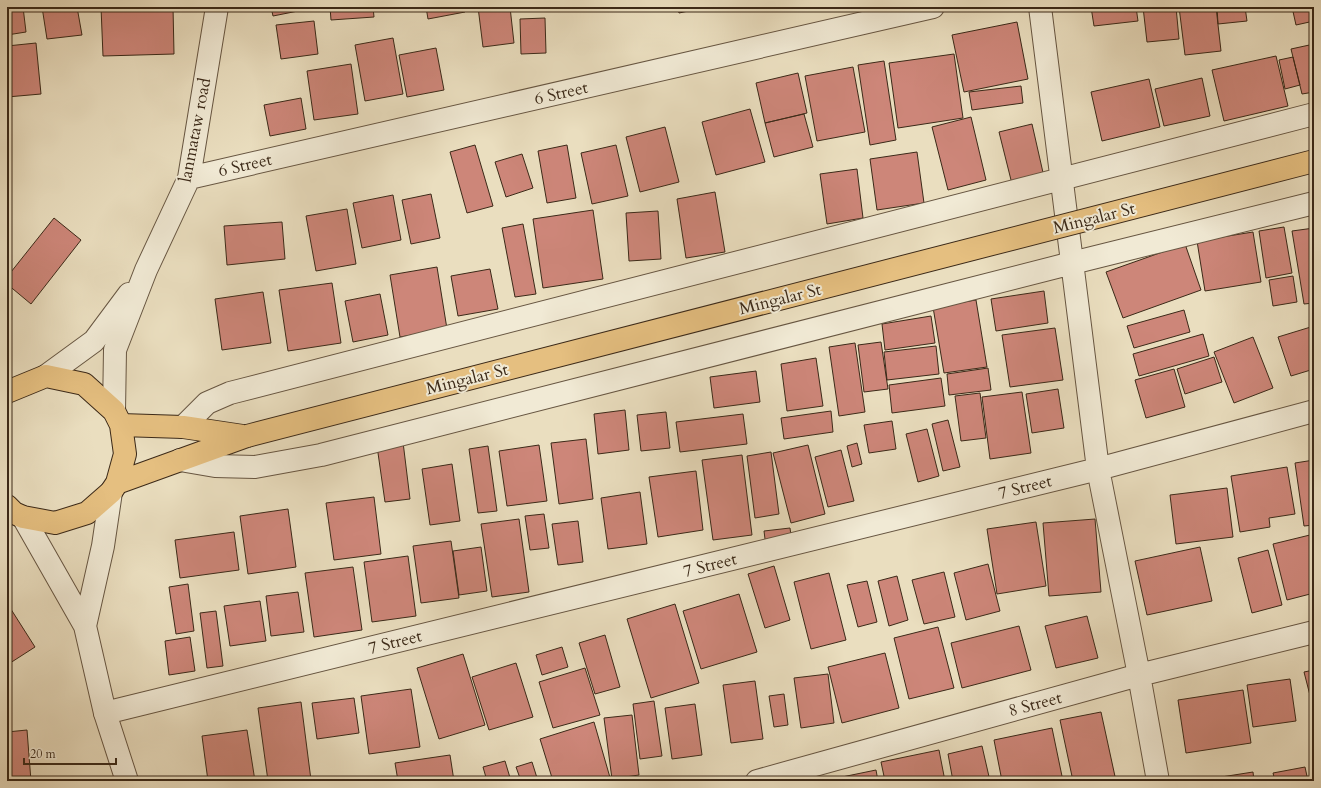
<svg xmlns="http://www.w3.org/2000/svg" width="1321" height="788" font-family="Cardo,serif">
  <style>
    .building { fill: #cd8679; stroke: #3b2918 }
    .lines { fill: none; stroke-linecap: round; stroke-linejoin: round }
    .minor-casing { stroke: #675642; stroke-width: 24 }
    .tertiary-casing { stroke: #675642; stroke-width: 24 }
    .primary-casing { stroke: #3b2918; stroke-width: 24 }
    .minor { stroke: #f1ead5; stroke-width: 22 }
    .tertiary { stroke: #f1ead5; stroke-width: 22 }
    .primary { stroke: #e5bf80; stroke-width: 22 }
    .primary-bridge-casing { stroke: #3b2918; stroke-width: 24; stroke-linecap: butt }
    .primary-bridge { stroke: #e5bf80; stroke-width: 22 }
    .labels { text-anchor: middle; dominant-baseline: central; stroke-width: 4; stroke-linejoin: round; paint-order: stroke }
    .street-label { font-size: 17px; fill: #3b2918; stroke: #f1ead5 }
  </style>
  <rect width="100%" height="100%" fill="#eadebf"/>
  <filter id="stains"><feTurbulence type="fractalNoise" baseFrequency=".005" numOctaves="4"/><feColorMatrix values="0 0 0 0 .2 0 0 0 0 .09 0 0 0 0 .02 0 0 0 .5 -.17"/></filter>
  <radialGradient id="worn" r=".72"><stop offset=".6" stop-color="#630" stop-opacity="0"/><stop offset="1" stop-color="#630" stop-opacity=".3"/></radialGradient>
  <path class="building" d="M 7,7 L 23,7 L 26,32 L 7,35 Z
    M 42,7 L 77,7 L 82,35 L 47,39 Z
    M 101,7 L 173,7 L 174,54 L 103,56 Z
    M 271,7 L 312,7 L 313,8 L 273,16 Z
    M 330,7 L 373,7 L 374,17 L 331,20 Z
    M 426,7 L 464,7 L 465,12 L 428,19 Z
    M 478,7 L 510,7 L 514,43 L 483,47 Z
    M 677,7 L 707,7 L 679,13 Z
    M 1091,7 L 1136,7 L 1138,21 L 1094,26 Z
    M 1143,7 L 1176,7 L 1179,39 L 1147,42 Z
    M 1179,7 L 1216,7 L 1221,51 L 1185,55 Z
    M 1217,7 L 1245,7 L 1247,21 L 1218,24 Z
    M 1292,7 L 1314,7 L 1314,21 L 1296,25 Z
    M 545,18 L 546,53 L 521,54 L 520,19 Z
    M 314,21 L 318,54 L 281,59 L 276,25 Z
    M 1017,22 L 1028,79 L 964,92 L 952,35 Z
    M 393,38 L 403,94 L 365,101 L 355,45 Z
    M 36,43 L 41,94 L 7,97 L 7,46 Z
    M 1314,44 L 1314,92 L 1302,94 L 1291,49 Z
    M 436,48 L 444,90 L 407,97 L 399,55 Z
    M 954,54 L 963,118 L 898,128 L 889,63 Z
    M 1276,56 L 1288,106 L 1224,121 L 1212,70 Z
    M 1293,57 L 1300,85 L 1285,89 L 1279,60 Z
    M 884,61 L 896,140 L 870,145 L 858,65 Z
    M 351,64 L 358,114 L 314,120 L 307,71 Z
    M 853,67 L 865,132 L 817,141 L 805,76 Z
    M 798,73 L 807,113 L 765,123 L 756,83 Z
    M 1202,78 L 1210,116 L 1164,126 L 1155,89 Z
    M 1149,79 L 1160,127 L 1102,141 L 1091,92 Z
    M 1021,86 L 1023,103 L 972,110 L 969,92 Z
    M 301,98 L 306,129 L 270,136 L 264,105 Z
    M 750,109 L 765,162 L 716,175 L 702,122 Z
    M 804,114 L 813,147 L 774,157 L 765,123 Z
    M 971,117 L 986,180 L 948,190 L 932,127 Z
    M 1032,124 L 1044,177 L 1012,184 L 999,132 Z
    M 665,127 L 679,182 L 640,192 L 626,137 Z
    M 475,145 L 493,206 L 467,213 L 450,152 Z
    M 567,145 L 576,198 L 547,203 L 538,151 Z
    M 616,145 L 628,196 L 592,204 L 581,153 Z
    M 917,152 L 924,203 L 877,210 L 870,159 Z
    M 522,154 L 533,188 L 506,197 L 495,162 Z
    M 857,169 L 863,218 L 827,224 L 820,174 Z
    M 7,189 L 10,212 L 7,213 Z
    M 715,192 L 725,252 L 686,258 L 677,199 Z
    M 431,194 L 440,238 L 411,244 L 402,200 Z
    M 393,195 L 401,240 L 362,248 L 353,203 Z
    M 347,209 L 356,264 L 316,271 L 306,216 Z
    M 593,210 L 603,279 L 543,288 L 533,219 Z
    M 658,211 L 661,259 L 629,261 L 626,213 Z
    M 54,218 L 81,240 L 31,304 L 7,284 L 7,277 Z
    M 282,222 L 285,259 L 227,265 L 224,226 Z
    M 523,224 L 536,294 L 515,297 L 502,228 Z
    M 1284,227 L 1292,273 L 1266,278 L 1259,231 Z
    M 1314,228 L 1314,303 L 1304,304 L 1292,231 Z
    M 1253,232 L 1261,282 L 1205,291 L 1197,241 Z
    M 1185,244 L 1201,290 L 1123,318 L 1106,272 Z
    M 437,267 L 447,329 L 400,337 L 390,275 Z
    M 490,269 L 498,309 L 458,316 L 451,276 Z
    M 1293,276 L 1297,302 L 1273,306 L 1269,280 Z
    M 332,283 L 341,343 L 288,351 L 279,290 Z
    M 1044,291 L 1048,323 L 996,331 L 991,299 Z
    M 263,292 L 271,343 L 222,350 L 215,299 Z
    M 380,294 L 388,335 L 353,342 L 345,301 Z
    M 976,300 L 987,367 L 944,373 L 933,307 Z
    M 1184,310 L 1190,332 L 1134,348 L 1127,326 Z
    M 931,316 L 935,343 L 885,350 L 882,324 Z
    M 1314,326 L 1314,369 L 1291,376 L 1278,337 Z
    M 1055,328 L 1063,380 L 1010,387 L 1002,335 Z
    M 1203,334 L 1209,356 L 1139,376 L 1133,354 Z
    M 1253,337 L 1273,388 L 1234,403 L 1214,352 Z
    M 881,342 L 888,389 L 864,392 L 858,345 Z
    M 855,343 L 865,412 L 839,416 L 829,347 Z
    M 936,346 L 939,374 L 887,380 L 884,352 Z
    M 1214,357 L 1222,382 L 1185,394 L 1177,369 Z
    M 816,358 L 823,406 L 787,411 L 781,364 Z
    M 988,368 L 991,390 L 949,395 L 947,374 Z
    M 1174,369 L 1185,407 L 1146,418 L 1135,380 Z
    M 756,371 L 760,402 L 714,408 L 710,377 Z
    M 941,378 L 945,406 L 892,413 L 889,385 Z
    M 1058,389 L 1064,428 L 1032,433 L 1026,394 Z
    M 1022,392 L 1031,453 L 990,459 L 982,397 Z
    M 980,393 L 986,438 L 961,441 L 955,396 Z
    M 625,410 L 629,450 L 598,454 L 594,414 Z
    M 831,411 L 833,432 L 784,439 L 781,418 Z
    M 666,412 L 670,448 L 641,451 L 637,415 Z
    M 743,414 L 747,444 L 680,452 L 676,422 Z
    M 948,420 L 960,467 L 943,471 L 932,424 Z
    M 892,421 L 896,449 L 869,453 L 864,425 Z
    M 927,429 L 939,476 L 918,482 L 906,434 Z
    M 586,439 L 593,499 L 559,504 L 551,443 Z
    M 403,442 L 410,499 L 385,502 L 377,446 Z
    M 857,443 L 862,464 L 852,467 L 847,446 Z
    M 539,445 L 547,501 L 507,506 L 499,451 Z
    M 808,445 L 825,514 L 791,523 L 773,453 Z
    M 488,446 L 497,511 L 478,513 L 469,449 Z
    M 841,450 L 854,501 L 828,507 L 815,457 Z
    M 771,452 L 779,514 L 755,518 L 747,456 Z
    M 742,455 L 752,535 L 713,540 L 702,460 Z
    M 1314,460 L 1314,525 L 1304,526 L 1295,463 Z
    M 452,464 L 460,521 L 430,525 L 422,469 Z
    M 1287,467 L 1295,514 L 1269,518 L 1270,527 L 1240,532 L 1231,476 Z
    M 696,471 L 703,530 L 658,537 L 649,477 Z
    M 1227,488 L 1233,537 L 1176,544 L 1170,495 Z
    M 640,492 L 647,544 L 608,549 L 601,498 Z
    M 374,497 L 381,554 L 334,560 L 326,503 Z
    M 288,509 L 296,567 L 248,574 L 240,516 Z
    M 544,514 L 549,548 L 530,550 L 525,516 Z
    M 519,519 L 529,592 L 492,597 L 481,524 Z
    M 1095,519 L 1101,592 L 1049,596 L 1043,523 Z
    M 578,521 L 583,562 L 558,565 L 552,524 Z
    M 1036,522 L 1046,586 L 997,594 L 987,529 Z
    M 790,528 L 792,543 L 766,547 L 764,531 Z
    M 234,532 L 239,570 L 180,578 L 175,540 Z
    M 1314,534 L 1314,593 L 1287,600 L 1273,544 Z
    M 451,541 L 459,598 L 421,603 L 413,546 Z
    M 481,547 L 487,591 L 459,595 L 453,551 Z
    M 1200,547 L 1212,601 L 1147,615 L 1135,561 Z
    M 1268,550 L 1282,605 L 1252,613 L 1238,558 Z
    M 408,556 L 416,616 L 372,622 L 364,562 Z
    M 988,564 L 1000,611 L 966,620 L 954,573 Z
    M 774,566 L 790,620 L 765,628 L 748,574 Z
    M 353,567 L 362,630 L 314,637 L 305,573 Z
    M 944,572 L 955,617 L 924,624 L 912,580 Z
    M 829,573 L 846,640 L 811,649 L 794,582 Z
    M 897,576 L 908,620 L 889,626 L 878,581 Z
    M 867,581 L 877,622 L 858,627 L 847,585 Z
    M 188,584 L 194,631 L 176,634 L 169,587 Z
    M 298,592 L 304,632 L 271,636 L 266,596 Z
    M 739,594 L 757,652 L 701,669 L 683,611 Z
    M 260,601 L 266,641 L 230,646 L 224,606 Z
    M 7,603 L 35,647 L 7,665 Z
    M 675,604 L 699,683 L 651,698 L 627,619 Z
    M 216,611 L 223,666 L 207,668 L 200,613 Z
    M 1087,616 L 1098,658 L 1056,668 L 1045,626 Z
    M 1019,626 L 1031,670 L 962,688 L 951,643 Z
    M 938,627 L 954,688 L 909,699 L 894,638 Z
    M 605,635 L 620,687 L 595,694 L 579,643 Z
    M 190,637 L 195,671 L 169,675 L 165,641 Z
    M 562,647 L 568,667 L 542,675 L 536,655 Z
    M 885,653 L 899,708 L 842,723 L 828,667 Z
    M 463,654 L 485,725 L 439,739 L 417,668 Z
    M 516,663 L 533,717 L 489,730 L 472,677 Z
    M 585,668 L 600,715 L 553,728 L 539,682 Z
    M 1314,670 L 1314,711 L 1304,672 Z
    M 828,674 L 834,723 L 801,728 L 794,678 Z
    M 1290,679 L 1296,721 L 1253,727 L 1247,685 Z
    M 755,681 L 763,739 L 731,743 L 723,685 Z
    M 411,689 L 420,747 L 369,754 L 361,696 Z
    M 1243,690 L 1251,743 L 1186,753 L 1178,700 Z
    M 784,694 L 788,725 L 774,727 L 769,696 Z
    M 354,698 L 359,733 L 317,739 L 312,703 Z
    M 654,701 L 662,756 L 640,759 L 633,704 Z
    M 301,702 L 311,780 L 268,781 L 258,708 Z
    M 695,704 L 702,755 L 672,759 L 665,708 Z
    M 1101,712 L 1116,781 L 1073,781 L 1060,720 Z
    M 632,715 L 639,775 L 612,779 L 604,718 Z
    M 594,722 L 611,781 L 553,781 L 540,739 Z
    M 1052,728 L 1063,781 L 1002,781 L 994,740 Z
    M 27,730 L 31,781 L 7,781 L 7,732 Z
    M 247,730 L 255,781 L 208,781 L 202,736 Z
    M 982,746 L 990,781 L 953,781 L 948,754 Z
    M 939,750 L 945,781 L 885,781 L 881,762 Z
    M 450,755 L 454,781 L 398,781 L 395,763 Z
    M 505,761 L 511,781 L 487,781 L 483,767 Z
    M 532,762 L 538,781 L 521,781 L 516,767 Z
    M 1305,767 L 1308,781 L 1275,781 L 1273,773 Z
    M 876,770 L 878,781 L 843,781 L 842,777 Z
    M 1253,772 L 1254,781 L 1196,781 Z"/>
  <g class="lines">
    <defs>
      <path id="minor" d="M 1040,7 L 1098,469 L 1139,675 L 1158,781
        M 189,178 L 933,7
        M 46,376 L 94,341 L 129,294
        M 114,411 L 115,350 L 146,270 L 189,178 L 217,7
        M 183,427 L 207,403 L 230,393 L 1314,114
        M 180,460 L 215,466 L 255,467 L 321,455 L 1072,263 L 1314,203
        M 105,713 L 1098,469 L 1314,411
        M 757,781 L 1139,675 L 1314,632"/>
      <path id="tertiary" d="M 23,517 L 85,626 L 105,713 L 127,781
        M 85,626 L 103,546 L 111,492"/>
      <path id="primary" d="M 7,392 L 46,376 L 84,384 L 114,411 L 121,425 L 125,454 L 117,483 L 111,492 L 87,513 L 55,523 L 23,517 L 14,513 L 7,506
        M 121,425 L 183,427 L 243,436
        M 117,483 L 247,436"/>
    </defs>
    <use href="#minor" class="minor-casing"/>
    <use href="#tertiary" class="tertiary-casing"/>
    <use href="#primary" class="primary-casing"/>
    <use href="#minor" class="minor"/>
    <use href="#tertiary" class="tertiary"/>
    <use href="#primary" class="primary"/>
    <defs>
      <path id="primary-bridge" d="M 247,436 L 1314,161"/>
    </defs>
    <use href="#primary-bridge" class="primary-bridge-casing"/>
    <use href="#primary-bridge" class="primary-bridge"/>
  </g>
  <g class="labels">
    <g class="street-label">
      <text transform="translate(561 93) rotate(-13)">6 Street</text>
      <text transform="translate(195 130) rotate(-79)">lanmataw road</text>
      <text transform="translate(245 165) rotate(-13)">6 Street</text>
      <text transform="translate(1094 218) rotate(-14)">Mingalar St</text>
      <text transform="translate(780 299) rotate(-14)">Mingalar St</text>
      <text transform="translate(467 379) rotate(-14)">Mingalar St</text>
      <text transform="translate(1025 487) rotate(-14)">7 Street</text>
      <text transform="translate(710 565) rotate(-14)">7 Street</text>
      <text transform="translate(395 642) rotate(-14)">7 Street</text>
      <text transform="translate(1035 704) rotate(-15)">8 Street</text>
    </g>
  </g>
  <rect width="1321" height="788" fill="none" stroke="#eadebf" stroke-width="24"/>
  <rect x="8" y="8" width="1305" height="772" fill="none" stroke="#3b2918" stroke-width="2"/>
  <rect x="12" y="12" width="1297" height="764" fill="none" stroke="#3b2918"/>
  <path d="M24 758v6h92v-6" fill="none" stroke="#3b2918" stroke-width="2"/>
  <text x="30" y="758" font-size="12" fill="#3b2918" stroke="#f1ead5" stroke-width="3" paint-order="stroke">20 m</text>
  <rect width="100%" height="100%" filter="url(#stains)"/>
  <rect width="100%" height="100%" fill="url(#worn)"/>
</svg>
